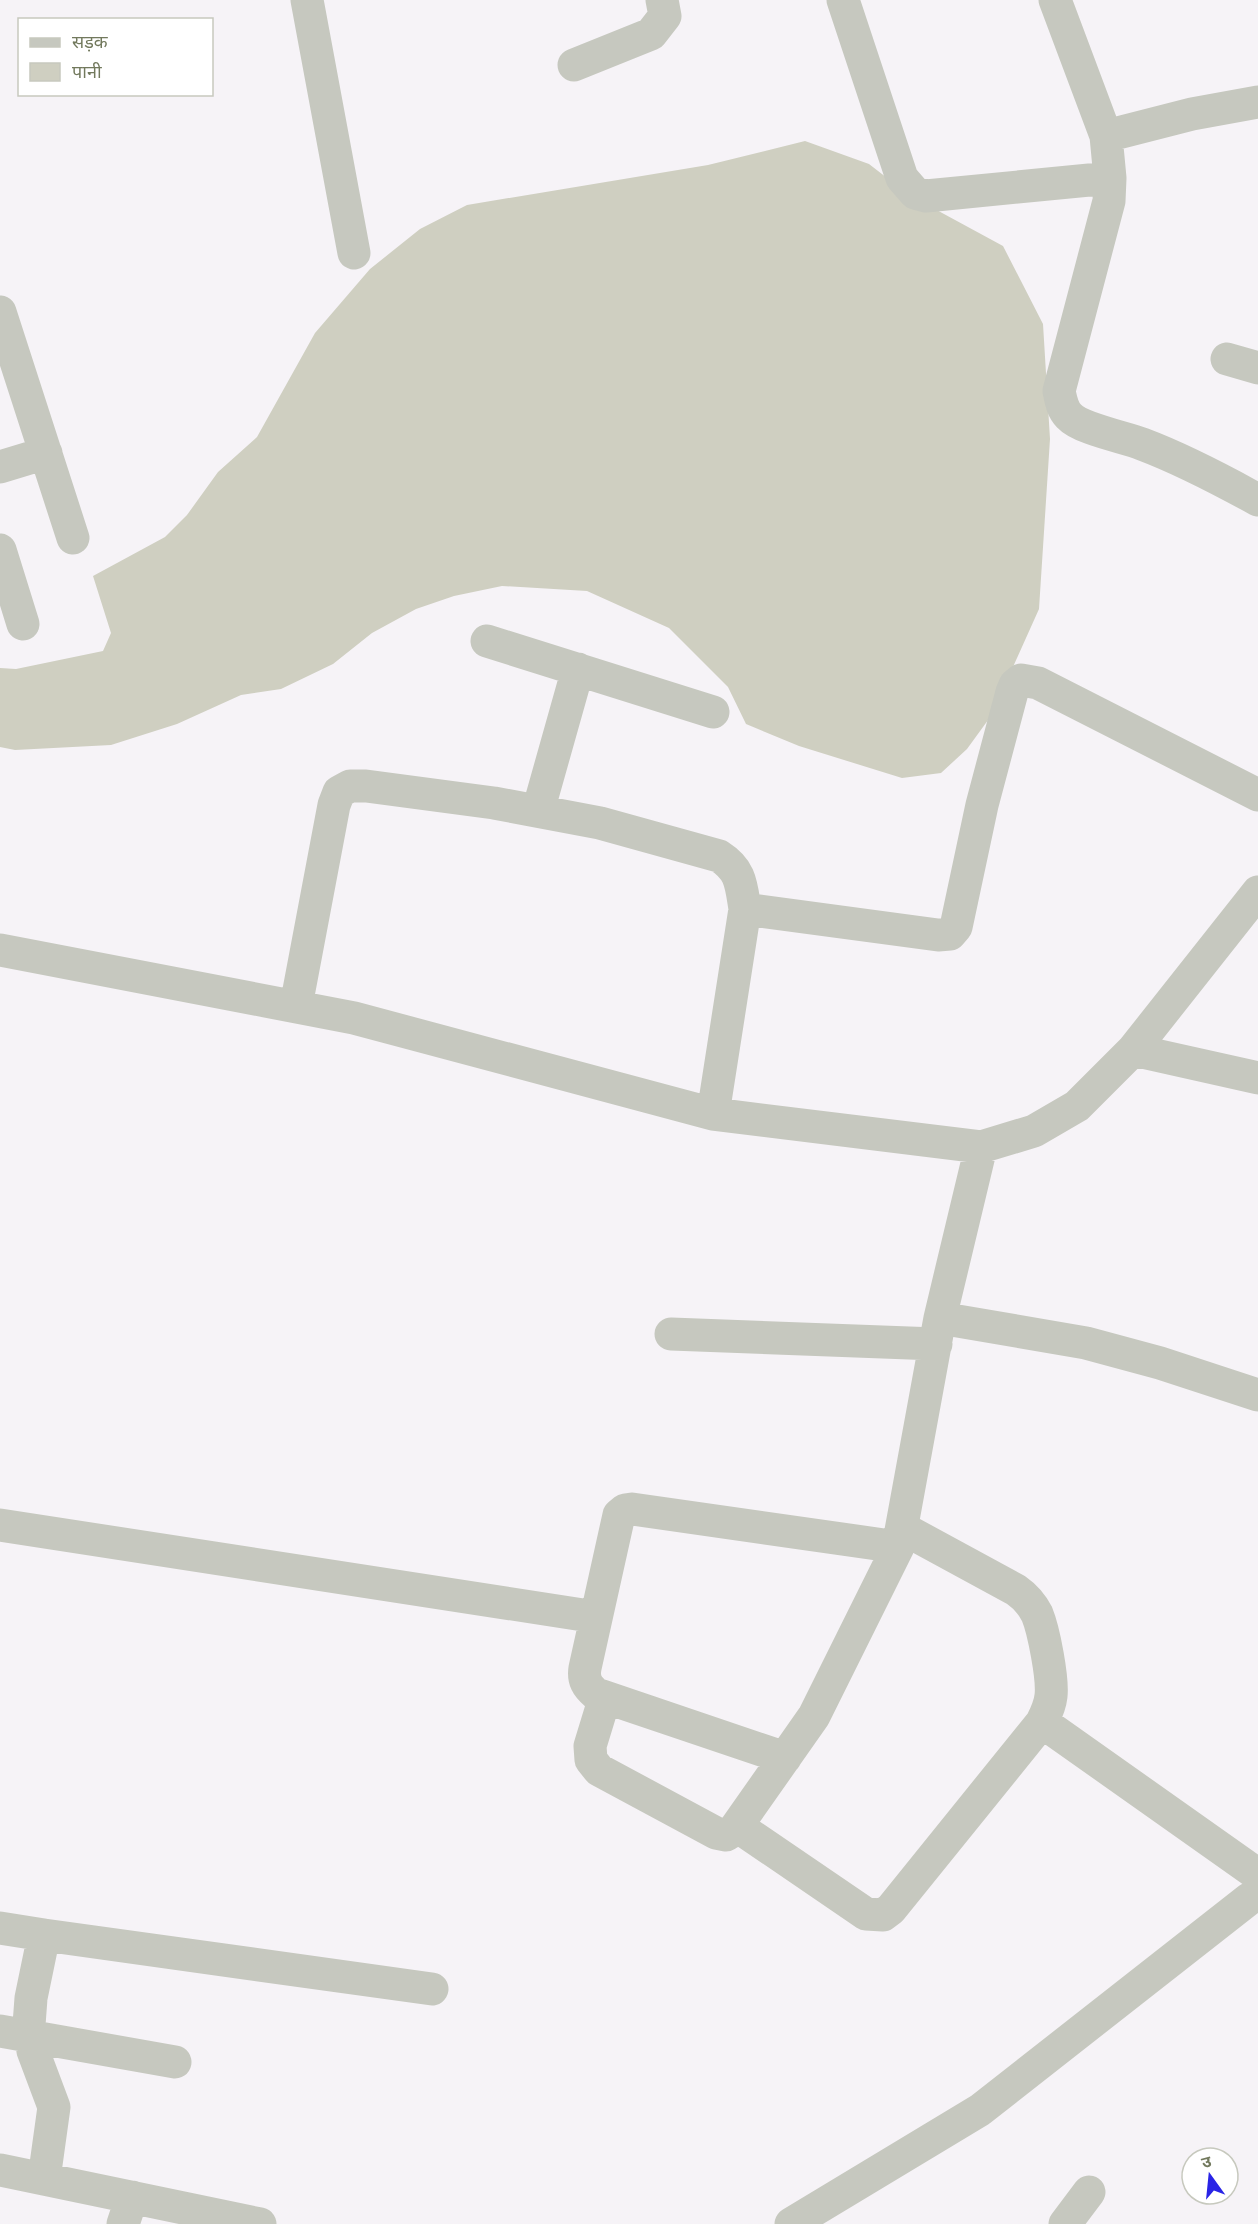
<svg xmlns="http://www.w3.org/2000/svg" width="1258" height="2224" font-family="'Roboto Condensed','Noto Sans Devanagari',sans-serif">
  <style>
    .water { fill: #cfcfc1 }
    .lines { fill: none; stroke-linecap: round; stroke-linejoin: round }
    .minor { stroke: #c6c8bf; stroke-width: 33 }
  </style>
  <rect width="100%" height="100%" fill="#f6f3f7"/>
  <path class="water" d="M 805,141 L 869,164 L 909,195 L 1003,246 L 1043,324 L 1050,439 L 1039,609 L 991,716 L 967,749 L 941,773 L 902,778 L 799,746 L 746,724 L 728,687 L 669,628 L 587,591 L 502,586 L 454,596 L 416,609 L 372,633 L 333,664 L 281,689 L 241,695 L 177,724 L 111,745 L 15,750 L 0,747 L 0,668 L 16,669 L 103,651 L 111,633 L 93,576 L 165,537 L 187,515 L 218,472 L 257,437 L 315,333 L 370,269 L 420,229 L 467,205 L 708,165 Z"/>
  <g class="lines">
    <path class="minor" d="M 307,0 L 354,253
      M 843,0 L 902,178 L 915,193 L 926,196 L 1110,178
      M 1055,0 L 1106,136 L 1110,178 L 1109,201 L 1059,391 C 1061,400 1062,409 1069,416 C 1081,429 1124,437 1142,444 C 1182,459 1220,479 1258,500
      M 574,65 L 651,34 L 665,16 L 662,0
      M 1106,136 L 1192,114 L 1258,102
      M 0,312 L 73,538
      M 1227,359 L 1258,368
      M 0,467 L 46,453
      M 0,550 L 23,624
      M 487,641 L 713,712
      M 538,811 L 578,669
      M 745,909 L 938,935 L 950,934 L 956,927 L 982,805 L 1012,692 L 1015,685 L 1021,680 L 1038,683 L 1258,795
      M 0,950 L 354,1018 L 713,1114 L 981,1147 L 1034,1131 L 1077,1106 L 1133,1050 L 1258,892
      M 296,1006 L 334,805 L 339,792 L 350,786 L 366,786 L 494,803 L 600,823 L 719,856 C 741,870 741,884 745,909 L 713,1114
      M 1133,1050 L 1258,1078
      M 940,1318 L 1086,1343 L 1160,1363 L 1258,1395
      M 671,1334 L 936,1344
      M 0,1525 L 596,1617
      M 902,1528 L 1016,1590 C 1026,1597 1032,1604 1037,1614 C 1044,1631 1053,1679 1051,1696 C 1050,1706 1046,1714 1042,1722
      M 605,1697 L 590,1746 L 591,1760 L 599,1770 L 716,1833 L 726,1835 L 734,1830 L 814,1716 L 898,1547 L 940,1318 L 981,1147
      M 785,1758 L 596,1694 C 587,1686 583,1680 585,1668 L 619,1515 L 625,1510 L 632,1509 L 898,1547
      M 737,1826 L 866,1914 L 883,1915 L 891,1909 L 1042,1722 L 1257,1874
      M 0,1928 L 44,1935
      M 0,2031 L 175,2062
      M 0,2170 L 260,2224
      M 44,2179 L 54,2107 L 33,2051 L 29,2025 L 31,1998 L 44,1935 L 432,1989
      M 123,2224 L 132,2197
      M 791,2224 L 980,2110 L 1249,1899
      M 1065,2224 L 1089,2192"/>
  </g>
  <rect x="18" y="18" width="195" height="78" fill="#ffffff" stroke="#c7c9be" stroke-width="1.5"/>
  <rect x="30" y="38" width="30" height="9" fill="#c6c8bf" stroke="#c7c9be" stroke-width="1.5"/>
  <text x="72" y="48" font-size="18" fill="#72795d">सड़क</text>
  <rect x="30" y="63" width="30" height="18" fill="#cfcfc1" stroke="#c7c9be" stroke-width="1.5"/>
  <text x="72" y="78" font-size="18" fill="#72795d">पानी</text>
  <g transform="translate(1210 2176) rotate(345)"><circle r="28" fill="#ffffff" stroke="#c7c9be" stroke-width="1.5"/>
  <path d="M0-4.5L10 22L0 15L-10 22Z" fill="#2924e6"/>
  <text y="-9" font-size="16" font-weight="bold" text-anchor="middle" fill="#72795d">उ</text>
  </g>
</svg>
